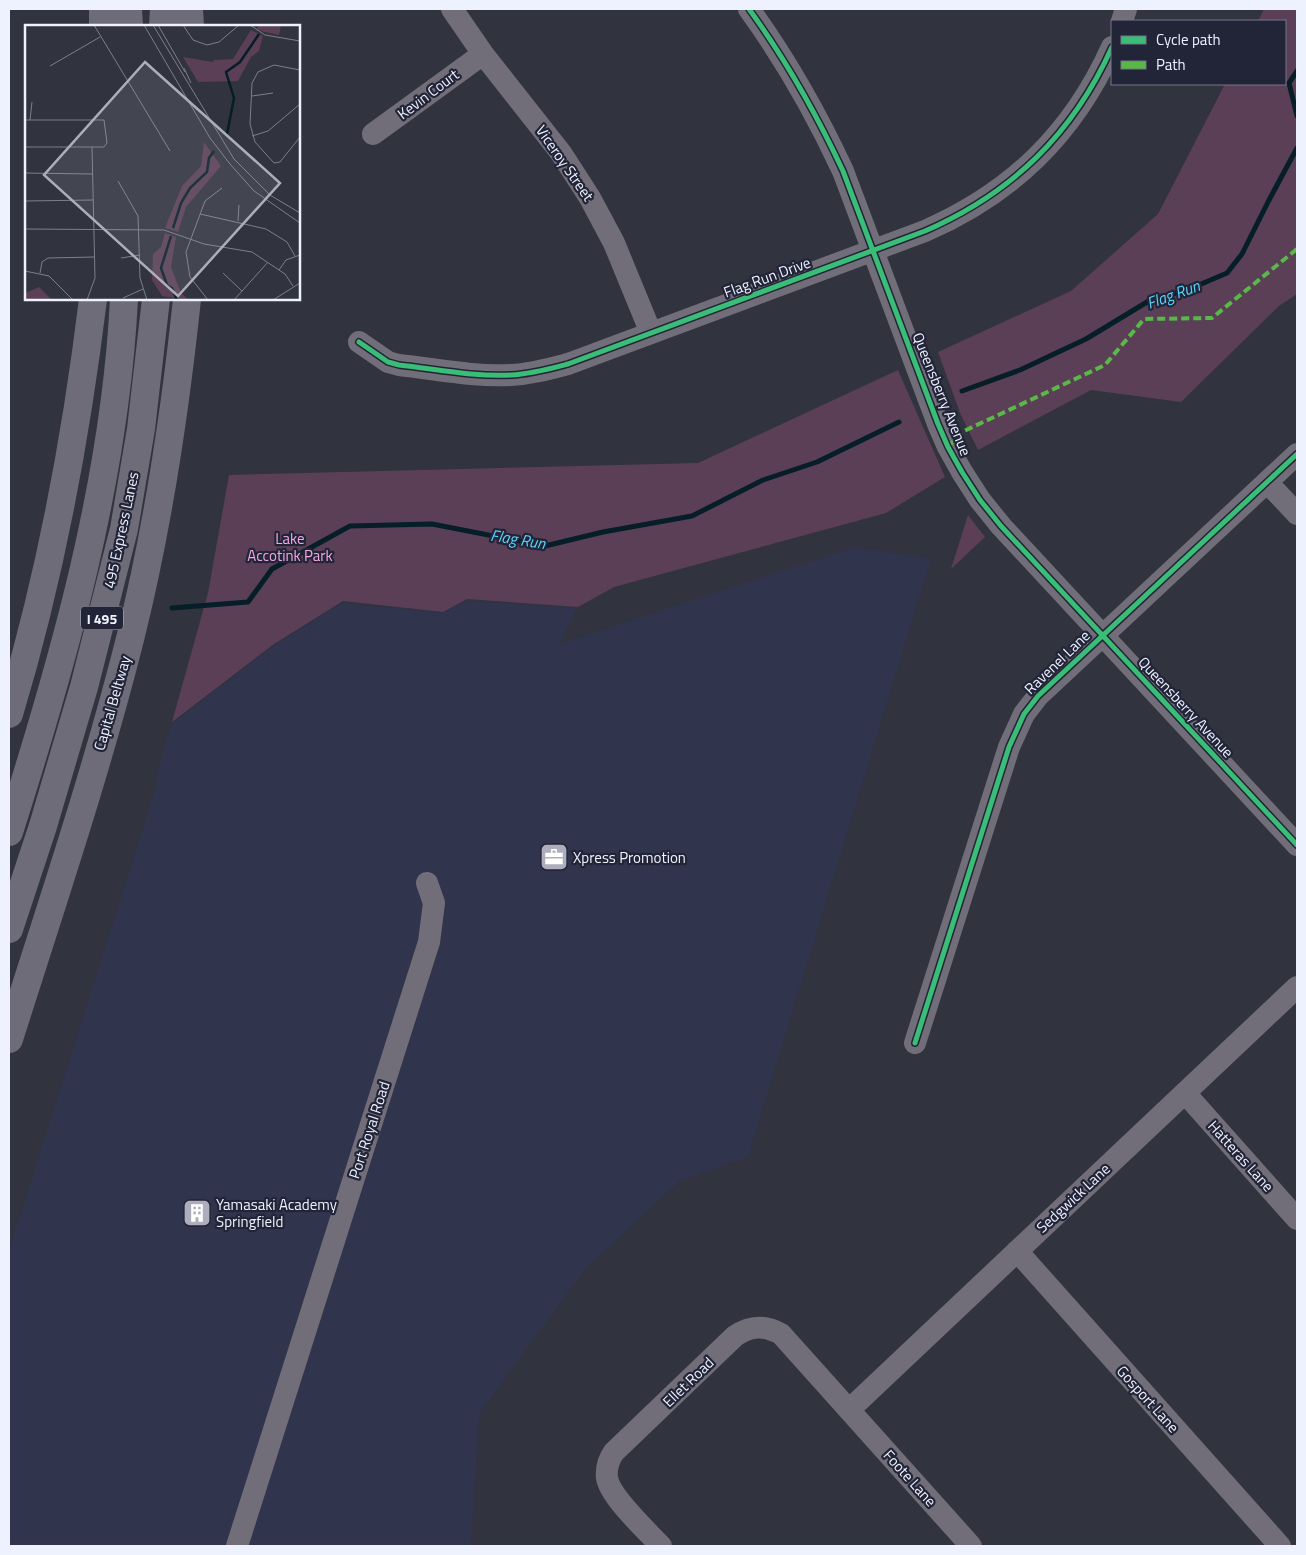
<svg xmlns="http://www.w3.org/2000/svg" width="1306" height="1555" font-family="'Titillium Web',sans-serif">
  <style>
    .built { fill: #31344d }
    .green { fill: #5b3f57 }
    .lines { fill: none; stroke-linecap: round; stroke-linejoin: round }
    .stream { stroke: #061e27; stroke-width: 5 }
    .minor { stroke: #726e79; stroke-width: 22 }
    .highway { stroke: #6d6c78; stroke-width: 28 }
    .quiet { stroke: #58b947; stroke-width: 4; stroke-dasharray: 8 4; stroke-linecap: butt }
    .cycleway-casing { stroke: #222538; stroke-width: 8 }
    .cycleway { stroke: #3abd76; stroke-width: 5 }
    .labels { text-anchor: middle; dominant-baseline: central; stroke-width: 4.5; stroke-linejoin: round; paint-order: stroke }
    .shield { fill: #222538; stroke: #b1b4c3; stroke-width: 1 }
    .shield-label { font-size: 14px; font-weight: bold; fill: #eef1fe }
    .street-label { font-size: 15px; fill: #eef1fe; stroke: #222538 }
    .park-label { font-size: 15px; fill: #f6a6e5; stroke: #222538 }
    .poi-label { font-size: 15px; fill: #eef1fe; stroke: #222538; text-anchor: start }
    .water-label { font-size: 16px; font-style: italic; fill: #59d6fe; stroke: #222538 }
    .inset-river { fill: none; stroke: #061e27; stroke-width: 2.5 }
    .inset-road { fill: none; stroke: #7d7f8b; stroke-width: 1 }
    .view { fill: #acaebb; fill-opacity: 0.15; stroke: #acaebb; stroke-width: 2.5 }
    .inset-edge { fill: none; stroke: #eef1fe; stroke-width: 2.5 }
  </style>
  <rect width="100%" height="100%" fill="#31333e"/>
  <path class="built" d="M 855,547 L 931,559 L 748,1157 L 680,1181 L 587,1267 L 479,1414 L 471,1546 L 9,1546 L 9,1250 L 158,781 L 155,779 L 171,724 L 273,646 L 342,603 L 442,613 L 466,601 L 577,608 L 559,644 Z"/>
  <path class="green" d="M 1264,9 L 1297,9 L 1297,294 L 1279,306 L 1181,402 L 1091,390 L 978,450 L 960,413 L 938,352 L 1071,291 L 1158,214 L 1225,84 L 1285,84 L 1285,21 L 1258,21 Z
    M 898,370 L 945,477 L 886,513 L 614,587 L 578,607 L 467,599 L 443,612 L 343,601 L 274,644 L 172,722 L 208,593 L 229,475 L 698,463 Z
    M 968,515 L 985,537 L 951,569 Z"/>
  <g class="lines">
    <path class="stream" d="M 1297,71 L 1289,83 L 1297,116
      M 962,391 L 1020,370 L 1086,339 L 1152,299 L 1185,291 L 1227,273 L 1242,254 L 1269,200 L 1297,148
      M 172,608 L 248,602 L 272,569 L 350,526 L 432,524 L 545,546 L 603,532 L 692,516 L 763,480 L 817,462 L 899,422"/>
    <path class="minor" d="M 452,9 L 483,54 L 561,153 L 590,198 L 614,243 L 651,333
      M 749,9 C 786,60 816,113 843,171 L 938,424 L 948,447 L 962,472 L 980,500 L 1001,526 L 1297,845
      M 1122,21 L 1126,9
      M 373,134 L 483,54
      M 359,342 L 388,362 L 399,365 C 436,369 474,377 511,375 C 531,374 549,369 568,364 L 925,231 C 1012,193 1073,134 1112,47
      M 1267,482 L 1297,514
      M 915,1043 L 1009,747 L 1024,714 L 1038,696 L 1297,454
      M 1185,1093 L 1297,1219
      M 1017,1251 L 1280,1546
      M 849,1410 L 1297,987
      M 237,1546 L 429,942 L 434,903 L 427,883
      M 661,1546 C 647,1531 610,1497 607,1478 C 606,1469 609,1459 614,1452 L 735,1336 C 751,1325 765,1325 781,1334 L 971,1546"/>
    <path class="highway" d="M 103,9 L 103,26
      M 128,9 L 129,26
      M 189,9 L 190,26
      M 163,26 L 164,9
      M 9,714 C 50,578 76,439 93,299
      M 9,832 C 64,659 115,481 124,299
      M 9,929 L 43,826 L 84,687 L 124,529 L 141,429 L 156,299
      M 9,1039 C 51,906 96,774 130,639 C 158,528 175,413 187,299"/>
    <path class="quiet" d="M 948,447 L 962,432 L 1105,365 L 1144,319 L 1212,318 L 1297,249"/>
    <defs>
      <path id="cycleway" d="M 749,9 C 786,60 816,113 843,171 L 938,424 L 948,447 L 962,472 L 980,500 L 1001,526 L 1297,845
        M 359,342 L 388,362 L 399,365 C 436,369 474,377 511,375 C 531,374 549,369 568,364 L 925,231 C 1012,193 1073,134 1112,47
        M 915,1043 L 1009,747 L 1024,714 L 1038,696 L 1297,454"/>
    </defs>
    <use href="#cycleway" class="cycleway-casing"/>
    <use href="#cycleway" class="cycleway"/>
  </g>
  <defs>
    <symbol id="office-square" viewBox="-11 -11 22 22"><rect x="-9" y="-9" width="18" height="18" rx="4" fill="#acaebb" stroke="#222538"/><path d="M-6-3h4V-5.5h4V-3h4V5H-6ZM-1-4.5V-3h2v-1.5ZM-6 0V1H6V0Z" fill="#fff"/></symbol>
    <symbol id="building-square" viewBox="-11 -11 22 22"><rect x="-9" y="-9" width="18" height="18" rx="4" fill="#acaebb" stroke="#222538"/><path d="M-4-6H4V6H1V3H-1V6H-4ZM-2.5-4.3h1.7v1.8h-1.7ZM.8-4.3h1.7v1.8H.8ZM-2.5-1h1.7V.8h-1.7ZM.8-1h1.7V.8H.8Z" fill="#fff"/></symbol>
  </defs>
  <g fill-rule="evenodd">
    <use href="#office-square" x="538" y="841" width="32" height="32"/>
    <use href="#building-square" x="181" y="1197" width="32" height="32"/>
  </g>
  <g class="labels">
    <rect class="shield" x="81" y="606.5" width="42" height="23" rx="4"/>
    <g class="shield-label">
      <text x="102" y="618">I 495</text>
    </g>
    <g class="street-label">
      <text transform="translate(428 94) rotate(-37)">Kevin Court</text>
      <text transform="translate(565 163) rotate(55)">Viceroy Street</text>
      <text transform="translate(767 277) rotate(-20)">Flag Run Drive</text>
      <text transform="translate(942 394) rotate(68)">Queensberry Avenue</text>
      <text transform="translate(121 530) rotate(-78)">495 Express Lanes</text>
      <text transform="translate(1057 662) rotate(-44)">Ravenel Lane</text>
      <text transform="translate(112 703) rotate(-74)">Capital Beltway</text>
      <text transform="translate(1186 707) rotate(47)">Queensberry Avenue</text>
      <text transform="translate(369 1130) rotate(-72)">Port Royal Road</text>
      <text transform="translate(1241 1156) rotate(48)">Hatteras Lane</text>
      <text transform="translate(1073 1198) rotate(-43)">Sedgwick Lane</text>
      <text transform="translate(688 1382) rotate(-44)">Ellet Road</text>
      <text transform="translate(1148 1399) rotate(48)">Gosport Lane</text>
      <text transform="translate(910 1478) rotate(48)">Foote Lane</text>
    </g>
    <g class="park-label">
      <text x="290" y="538">Lake<tspan x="290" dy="17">Accotink Park</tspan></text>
    </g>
    <g class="poi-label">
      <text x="573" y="857">Xpress Promotion</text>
      <text x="216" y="1204">Yamasaki Academy<tspan x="216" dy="17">Springfield</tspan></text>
    </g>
    <g class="water-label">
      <text transform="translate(1173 294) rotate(-20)">Flag Run</text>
      <text transform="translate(518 539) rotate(9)">Flag Run</text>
    </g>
  </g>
  <g transform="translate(25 25)">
    <rect width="275" height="275" fill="#31333e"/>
    <path d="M 234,0 L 256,0 L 254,10 L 236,6 L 232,4 ZM 226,5 L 238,11 L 234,26 L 226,32 L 213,56 L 173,57 L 158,32 L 188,37 L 189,35 L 208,34 ZM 179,117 L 196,141 L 161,182 L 153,207 L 140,203 L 157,161 L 176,141 ZM 140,208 L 151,212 L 146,242 L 156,268 L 164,275 L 137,271 L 127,255 L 128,229 L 136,222 ZM 14,262 L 27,275 L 0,275 L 0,268 Z" fill="#5b3f57"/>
    <path class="inset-river" d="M 202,109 L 209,73 L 201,47 L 215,37 L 234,9M 148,203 L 156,178 L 165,163 L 182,147 L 184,133 L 189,126M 146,211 L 136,243 L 142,260 L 147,263 L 152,275"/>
    <path class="inset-road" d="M 69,0 L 145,126M 119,0 L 185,113 L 205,139 L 229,166 L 275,198M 128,0 L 209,134 L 245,170 L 275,188M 133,0 L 160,47M 158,0 L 168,15 L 182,20 L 194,17 L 214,0M 225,0 L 240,10 L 275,16M 25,41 L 75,12M 159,43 L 166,58M 275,45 L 249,40 L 233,47 L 227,58 L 225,99 L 230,117 L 249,138 L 255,137 L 275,112M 227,71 L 248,68M 0,95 L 79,95 L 82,118 L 79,122 L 0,122M 5,95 L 7,77M 227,111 L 243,106 L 275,79M 0,148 L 68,149M 93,156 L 113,191 L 115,253 L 122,275M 0,176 L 68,175M 175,189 L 241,204 L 262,217 L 270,231M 213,196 L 214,180M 0,204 L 139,205 L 179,219 L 227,227 L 260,249 L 268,261M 96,233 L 115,230M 254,245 L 261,235 L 275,230M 0,246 L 24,251 L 48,275M 15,248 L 17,237 L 23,233 L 69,232M 198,248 L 217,266M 98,273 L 118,264M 62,275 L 70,253 L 67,122M 183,275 L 165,252 L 161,227 L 180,176 L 197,163M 209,275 L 243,237M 248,275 L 275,258"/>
    <path class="view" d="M 120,37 L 255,158 L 153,271 L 19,150 Z"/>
    <rect width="275" height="275" class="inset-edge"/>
  </g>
  <rect width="1306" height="1555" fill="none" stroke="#eef1fe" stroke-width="20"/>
  <rect x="1111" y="20" width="175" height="65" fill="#222538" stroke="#747787"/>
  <rect x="1121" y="36" width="25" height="8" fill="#3abd76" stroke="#747787"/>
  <text x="1156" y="45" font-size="15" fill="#eef1fe">Cycle path</text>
  <rect x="1121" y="61" width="25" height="8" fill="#58b947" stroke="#747787"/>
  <text x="1156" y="70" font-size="15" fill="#eef1fe">Path</text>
</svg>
